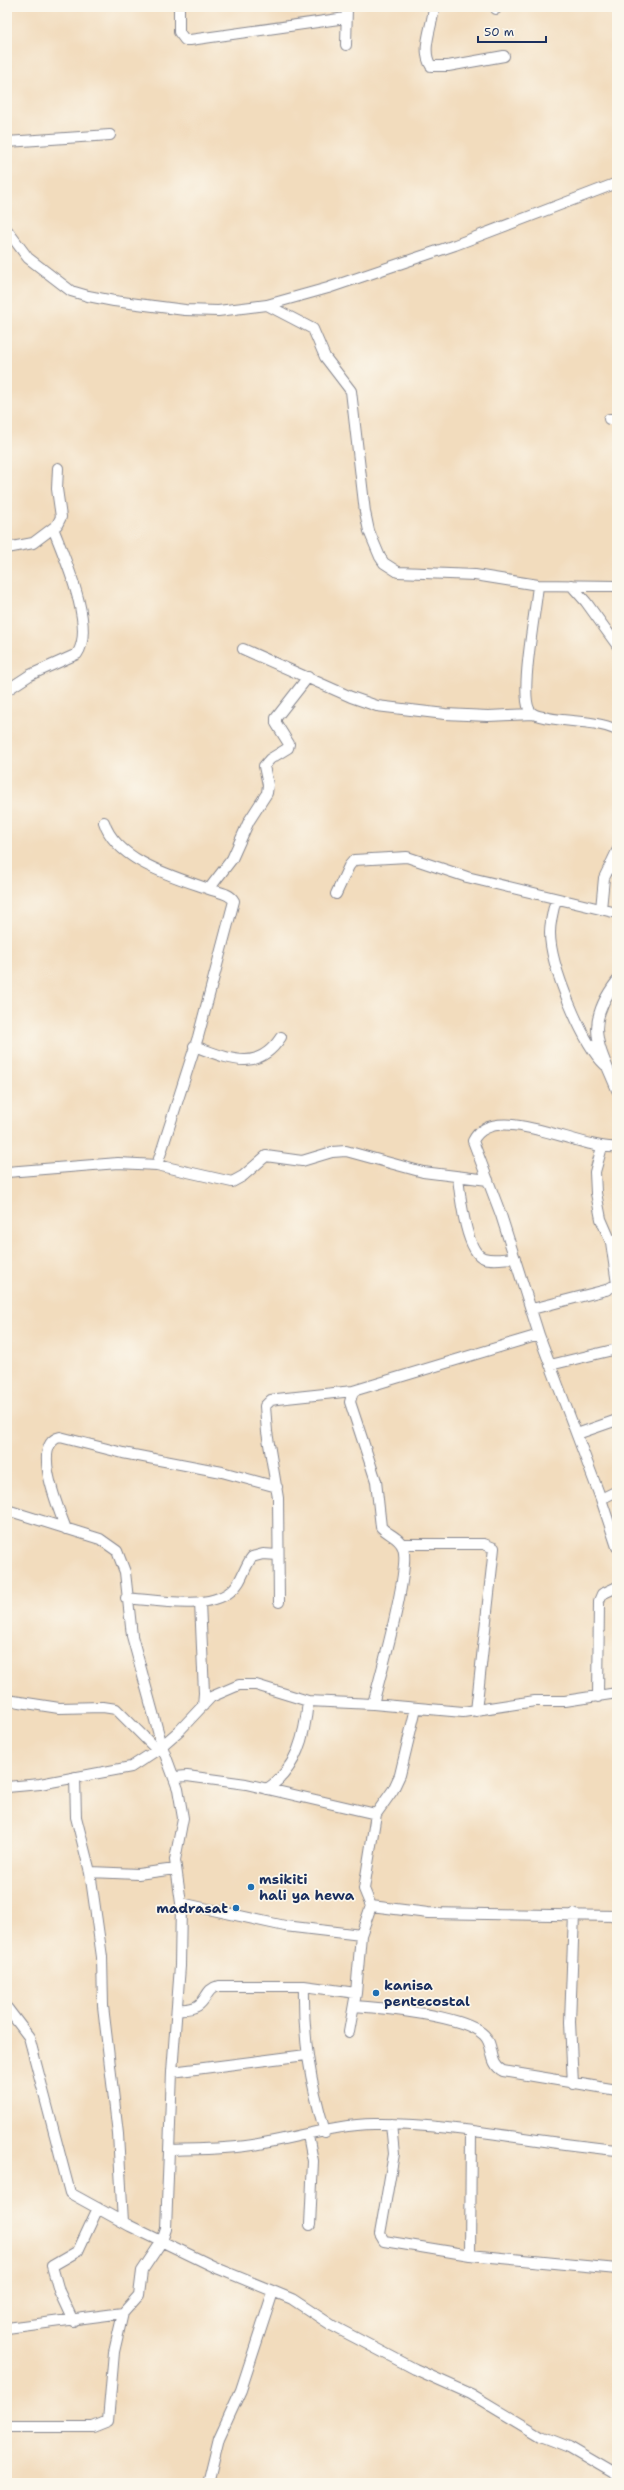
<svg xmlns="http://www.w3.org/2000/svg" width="624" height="2490" font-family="'Shantell Sans',sans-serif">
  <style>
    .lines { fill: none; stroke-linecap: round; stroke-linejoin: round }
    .minor-casing { stroke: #86868e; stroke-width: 12 }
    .minor { stroke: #fff; stroke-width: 10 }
    .poi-dot { fill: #1f6fb2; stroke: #fbf7ec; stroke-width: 1.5 }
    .labels { text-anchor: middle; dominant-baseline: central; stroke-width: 3.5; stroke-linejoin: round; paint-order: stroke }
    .poi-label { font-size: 14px; font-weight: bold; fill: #1b2f5e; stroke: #fbf7ec; text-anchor: start }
  </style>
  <rect width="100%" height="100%" fill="#fbf7ec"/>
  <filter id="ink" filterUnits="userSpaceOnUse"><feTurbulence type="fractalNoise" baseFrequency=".025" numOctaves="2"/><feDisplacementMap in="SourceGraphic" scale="8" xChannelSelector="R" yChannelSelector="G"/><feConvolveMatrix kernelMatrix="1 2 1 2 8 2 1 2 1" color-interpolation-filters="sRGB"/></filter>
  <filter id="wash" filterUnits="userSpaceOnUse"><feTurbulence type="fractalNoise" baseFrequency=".012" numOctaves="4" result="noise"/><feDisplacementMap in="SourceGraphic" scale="16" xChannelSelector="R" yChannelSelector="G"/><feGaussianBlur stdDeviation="0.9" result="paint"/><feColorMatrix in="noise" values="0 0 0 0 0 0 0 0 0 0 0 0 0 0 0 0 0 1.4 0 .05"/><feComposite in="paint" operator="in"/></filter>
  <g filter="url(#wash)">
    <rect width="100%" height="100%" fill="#f2dcbd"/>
  </g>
  <g filter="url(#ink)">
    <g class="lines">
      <defs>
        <path id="minor" d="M 179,7 L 179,32 L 185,40 L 190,40 L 346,18
          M 434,7 C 433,25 420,50 431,66 L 448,66 L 504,56
          M 496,7 L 496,9
          M 346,45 L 347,7
          M 7,142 L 110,135
          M 7,230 L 28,258 L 71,291 L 88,296 L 114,301 L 185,310 L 218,311 L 267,305 L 328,288 L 455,245 L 617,183
          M 267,305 L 313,329 L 325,357 L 351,391 L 365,512 L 369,531 L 380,557 L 384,563 L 398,572 L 475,575 L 538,585 L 617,586
          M 609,419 L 617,419
          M 7,548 L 33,543 L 57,525 L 61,517 L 57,489 L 58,468
          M 538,585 C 536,610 520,690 529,709 C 531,714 535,715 539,716 C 565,723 592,719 617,730
          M 571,585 L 586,602 L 617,645
          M 243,649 L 351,697 L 377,706 L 445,714 L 488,716 L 533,714
          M 7,690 L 30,675 L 77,654 C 96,627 64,557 53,528
          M 104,822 C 116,861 175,877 209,889 C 217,892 230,893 234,901 L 198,1037 L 157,1165
          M 209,889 L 232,859 L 249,821 L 267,793 L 268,785 L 264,766 L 270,759 L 288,748 L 289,744 L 276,723 L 276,718 L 308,677
          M 336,894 L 349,866 L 354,860 L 407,857 L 467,877 L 617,913
          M 556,899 C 553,910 550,921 550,933 C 550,965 582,1043 605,1065
          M 601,909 L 604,878 L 617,851
          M 617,981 C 583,1025 599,1046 617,1090
          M 194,1046 C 228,1058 257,1074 281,1037
          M 617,1147 C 582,1151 493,1099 473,1141 L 501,1215 L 539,1335 L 601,1499 L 617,1547
          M 7,1172 L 118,1163 L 157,1165 L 232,1182 L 243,1176 L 266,1156 L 302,1161 L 332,1152 L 346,1151 L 423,1172 L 488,1180
          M 458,1178 C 460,1194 466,1253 484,1258 C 493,1261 506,1258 515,1258
          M 532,1309 L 606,1290 L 617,1284 L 611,1242 L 601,1219 L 596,1193 L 595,1172 L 602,1147
          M 550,1365 L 617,1349
          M 577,1434 L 617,1420
          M 601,1499 L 617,1491
          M 7,1510 L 100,1539 L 117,1551 L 125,1572 L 132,1636 L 162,1746 L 178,1789 L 183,1818 L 175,1860 L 181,1903 L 180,1966 L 172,2072 L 166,2229 L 162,2241 L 142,2271 L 139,2295 L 123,2313 L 114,2352 L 108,2421 L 93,2427 L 7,2427
          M 66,1529 C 60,1512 30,1444 60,1437 L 123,1453 L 222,1472 L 277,1487
          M 402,1544 L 484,1544 L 494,1548 L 476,1711
          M 126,1598 C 155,1600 207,1611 231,1591 C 242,1583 244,1567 252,1557 L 263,1554 L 278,1555
          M 200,1602 L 204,1693 L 203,1706
          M 279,1602 L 278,1498 L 267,1432 L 265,1406 L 271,1400 L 277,1399 L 353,1391
          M 598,1697 L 599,1601 L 602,1594 L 617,1587
          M 7,1700 L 59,1708 L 103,1707 L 116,1709 L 157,1750
          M 373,1704 C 380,1676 411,1569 403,1548 C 400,1537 388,1535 381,1527 L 376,1481 L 350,1402 L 353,1391 L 539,1335
          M 416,1708 L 400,1775 L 393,1790 L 376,1814 L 364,1889 L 371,1906 L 428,1913 L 617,1916
          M 75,1777 L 76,1817 L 90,1872 L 102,1957 L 103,2006 L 118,2134 L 123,2222
          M 175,1777 L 187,1776 L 246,1784 L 376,1814
          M 7,1787 L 40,1784 L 131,1767 L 157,1750 L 180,1730 L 211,1697 L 239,1685 L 256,1685 L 308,1701 L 373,1704 L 463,1712 L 535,1701 L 565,1701 L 617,1693
          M 267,1789 C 297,1769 305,1735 308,1701
          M 90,1872 L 138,1874 L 175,1869
          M 181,1903 L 285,1926 L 361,1935
          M 304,1986 C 303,2039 310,2081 325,2132
          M 354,2006 C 382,2008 464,2015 484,2035 C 495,2045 488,2064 503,2071 L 617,2090
          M 7,2008 L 29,2037 L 70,2193 L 130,2226 L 219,2269 L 292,2299 L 333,2326 L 415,2369 L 471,2394 L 541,2436 L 569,2447 L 617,2475
          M 178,2009 C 210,2011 201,1990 218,1986 L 304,1986 L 356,1993
          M 349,2032 L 356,1993 L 361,1935 L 371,1906
          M 172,2072 L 306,2055
          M 573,2084 L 570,2022 L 574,1914
          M 391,2124 L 394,2154 L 380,2234 L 384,2241 L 470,2255 L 617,2269
          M 308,2135 L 313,2161 L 310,2225
          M 171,2150 C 202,2149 233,2149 264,2143 C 299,2137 339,2124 374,2124 C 454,2123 537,2143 617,2150
          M 470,2255 L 471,2131
          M 73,2321 L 59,2291 L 52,2266 L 78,2251 L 98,2208
          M 7,2328 L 123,2313
          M 208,2483 L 219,2438 L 241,2390 L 273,2292"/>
      </defs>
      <use href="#minor" class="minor-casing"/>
      <use href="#minor" class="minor"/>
    </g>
  </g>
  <g class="poi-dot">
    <circle cx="251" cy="1887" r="4"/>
    <circle cx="236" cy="1908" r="4"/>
    <circle cx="376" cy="1993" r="4"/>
  </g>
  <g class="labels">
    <g class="poi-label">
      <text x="259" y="1879">msikiti<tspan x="259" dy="16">hali ya hewa</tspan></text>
      <text x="228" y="1908" text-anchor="end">madrasat</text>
      <text x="384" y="1985">kanisa<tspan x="384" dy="16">pentecostal</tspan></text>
    </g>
  </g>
  <rect width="624" height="2490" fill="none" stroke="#fbf7ec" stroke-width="24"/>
  <path d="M478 36v6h68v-6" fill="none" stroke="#1b2f5e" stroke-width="2"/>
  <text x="484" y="36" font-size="12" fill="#1b2f5e" stroke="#fbf7ec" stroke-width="3" paint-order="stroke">50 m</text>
</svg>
